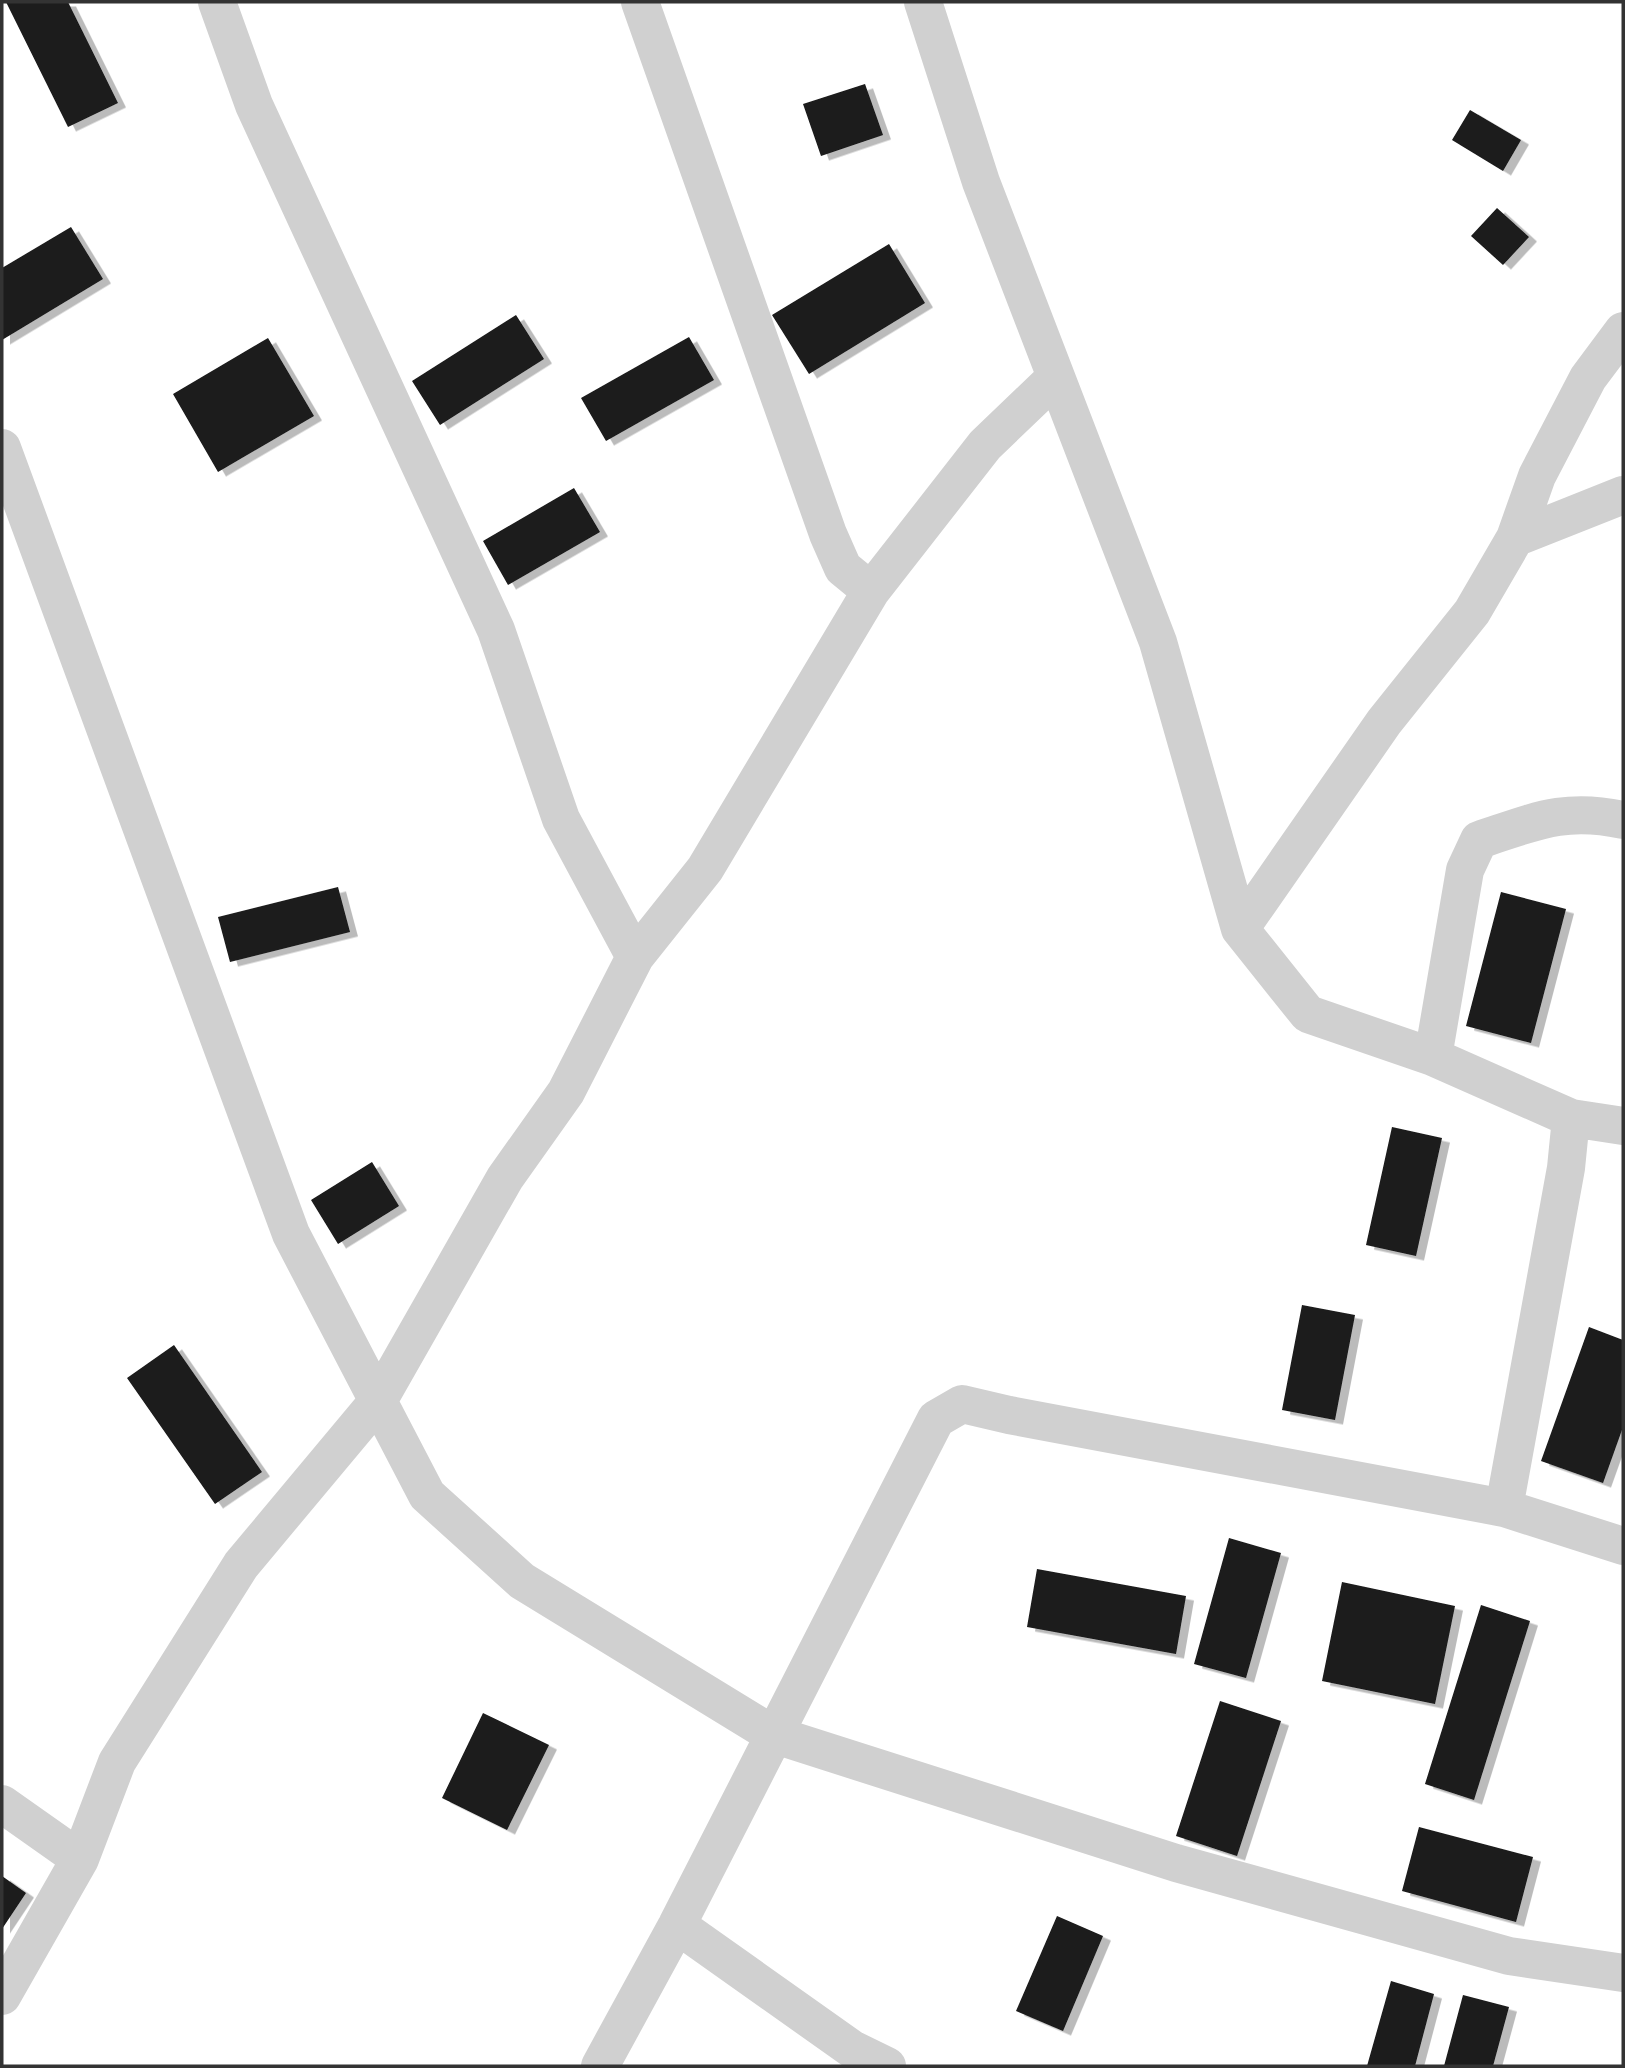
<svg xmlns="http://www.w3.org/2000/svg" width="1625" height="2068" font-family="Rubik,sans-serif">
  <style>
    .building { fill: #1a1a1a; filter: url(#shadow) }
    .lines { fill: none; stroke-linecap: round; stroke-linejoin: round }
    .minor { stroke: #d0d0d0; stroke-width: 38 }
  </style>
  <defs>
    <filter id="shadow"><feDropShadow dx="8" dy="4.5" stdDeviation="0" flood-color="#0004"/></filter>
  </defs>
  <rect width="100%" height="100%" fill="#fff"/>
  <path class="building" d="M 6,2 L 68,2 L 118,103 L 68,127 Z
    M 865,84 L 883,135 L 821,156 L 803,104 Z
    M 1470,110 L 1521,140 L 1503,171 L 1452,140 Z
    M 1497,208 L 1529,237 L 1503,265 L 1471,236 Z
    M 71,227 L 103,279 L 2,340 L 2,268 Z
    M 889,244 L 925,303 L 809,374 L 772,315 Z
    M 516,315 L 544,359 L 440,425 L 412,381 Z
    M 689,337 L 714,380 L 606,441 L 581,398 Z
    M 268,338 L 314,416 L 218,472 L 173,394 Z
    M 574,488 L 600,532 L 508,585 L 483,541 Z
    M 338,887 L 350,932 L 230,962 L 218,917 Z
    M 1501,892 L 1566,909 L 1531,1043 L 1466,1026 Z
    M 1392,1127 L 1442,1138 L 1416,1256 L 1366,1245 Z
    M 372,1162 L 399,1206 L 338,1244 L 311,1200 Z
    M 1302,1305 L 1355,1315 L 1335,1420 L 1282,1410 Z
    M 1589,1327 L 1623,1340 L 1623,1427 L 1603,1483 L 1541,1461 Z
    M 174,1345 L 262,1472 L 215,1504 L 127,1378 Z
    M 1229,1538 L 1281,1553 L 1246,1678 L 1194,1664 Z
    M 1037,1569 L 1186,1596 L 1176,1654 L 1027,1627 Z
    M 1342,1582 L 1455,1606 L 1435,1704 L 1322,1681 Z
    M 1481,1605 L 1530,1621 L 1474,1800 L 1425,1784 Z
    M 1220,1701 L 1281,1721 L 1237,1856 L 1176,1836 Z
    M 483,1713 L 549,1745 L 507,1830 L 442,1798 Z
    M 1419,1827 L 1533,1857 L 1516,1922 L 1402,1891 Z
    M 2,1876 L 26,1893 L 2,1929 Z
    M 1057,1916 L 1103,1936 L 1063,2031 L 1016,2011 Z
    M 1391,1981 L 1434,1994 L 1415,2066 L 1367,2066 Z
    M 1463,1995 L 1509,2007 L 1493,2066 L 1444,2066 Z"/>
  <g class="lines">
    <path class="minor" d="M 217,2 L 254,105 L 496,630 L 561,819 L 635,957
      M 640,2 L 828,534 L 843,568 L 871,591
      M 923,2 L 981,182 L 1158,642 L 1240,929 L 1308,1014 L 1433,1057 L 1571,1118 L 1566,1168 L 1504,1508
      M 2,448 L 291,1234 L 427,1495 L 522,1581 L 772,1734 L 1176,1863 L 1509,1956 L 1623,1973
      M 1515,538 L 1623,495
      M 1240,929 L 1384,722 L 1472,612 L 1515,538 L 1537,476 L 1588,378 L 1623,331
      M 1433,1057 L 1465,870 L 1479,840 C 1534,822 1564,807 1623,820
      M 1571,1118 L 1623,1126
      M 2,1804 L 80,1859 L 117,1762 L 241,1565 L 378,1401 L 505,1178 L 566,1092 L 635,957 L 705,869 L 871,591 L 985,445 L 1056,377
      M 677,1925 L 852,2049 L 887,2066
      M 2,1996 L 80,1859
      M 600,2066 L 677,1925 L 936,1419 L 962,1404 L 1009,1415 L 1504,1508 L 1623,1546"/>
  </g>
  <rect width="1625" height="2068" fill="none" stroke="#333333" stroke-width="7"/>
</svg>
